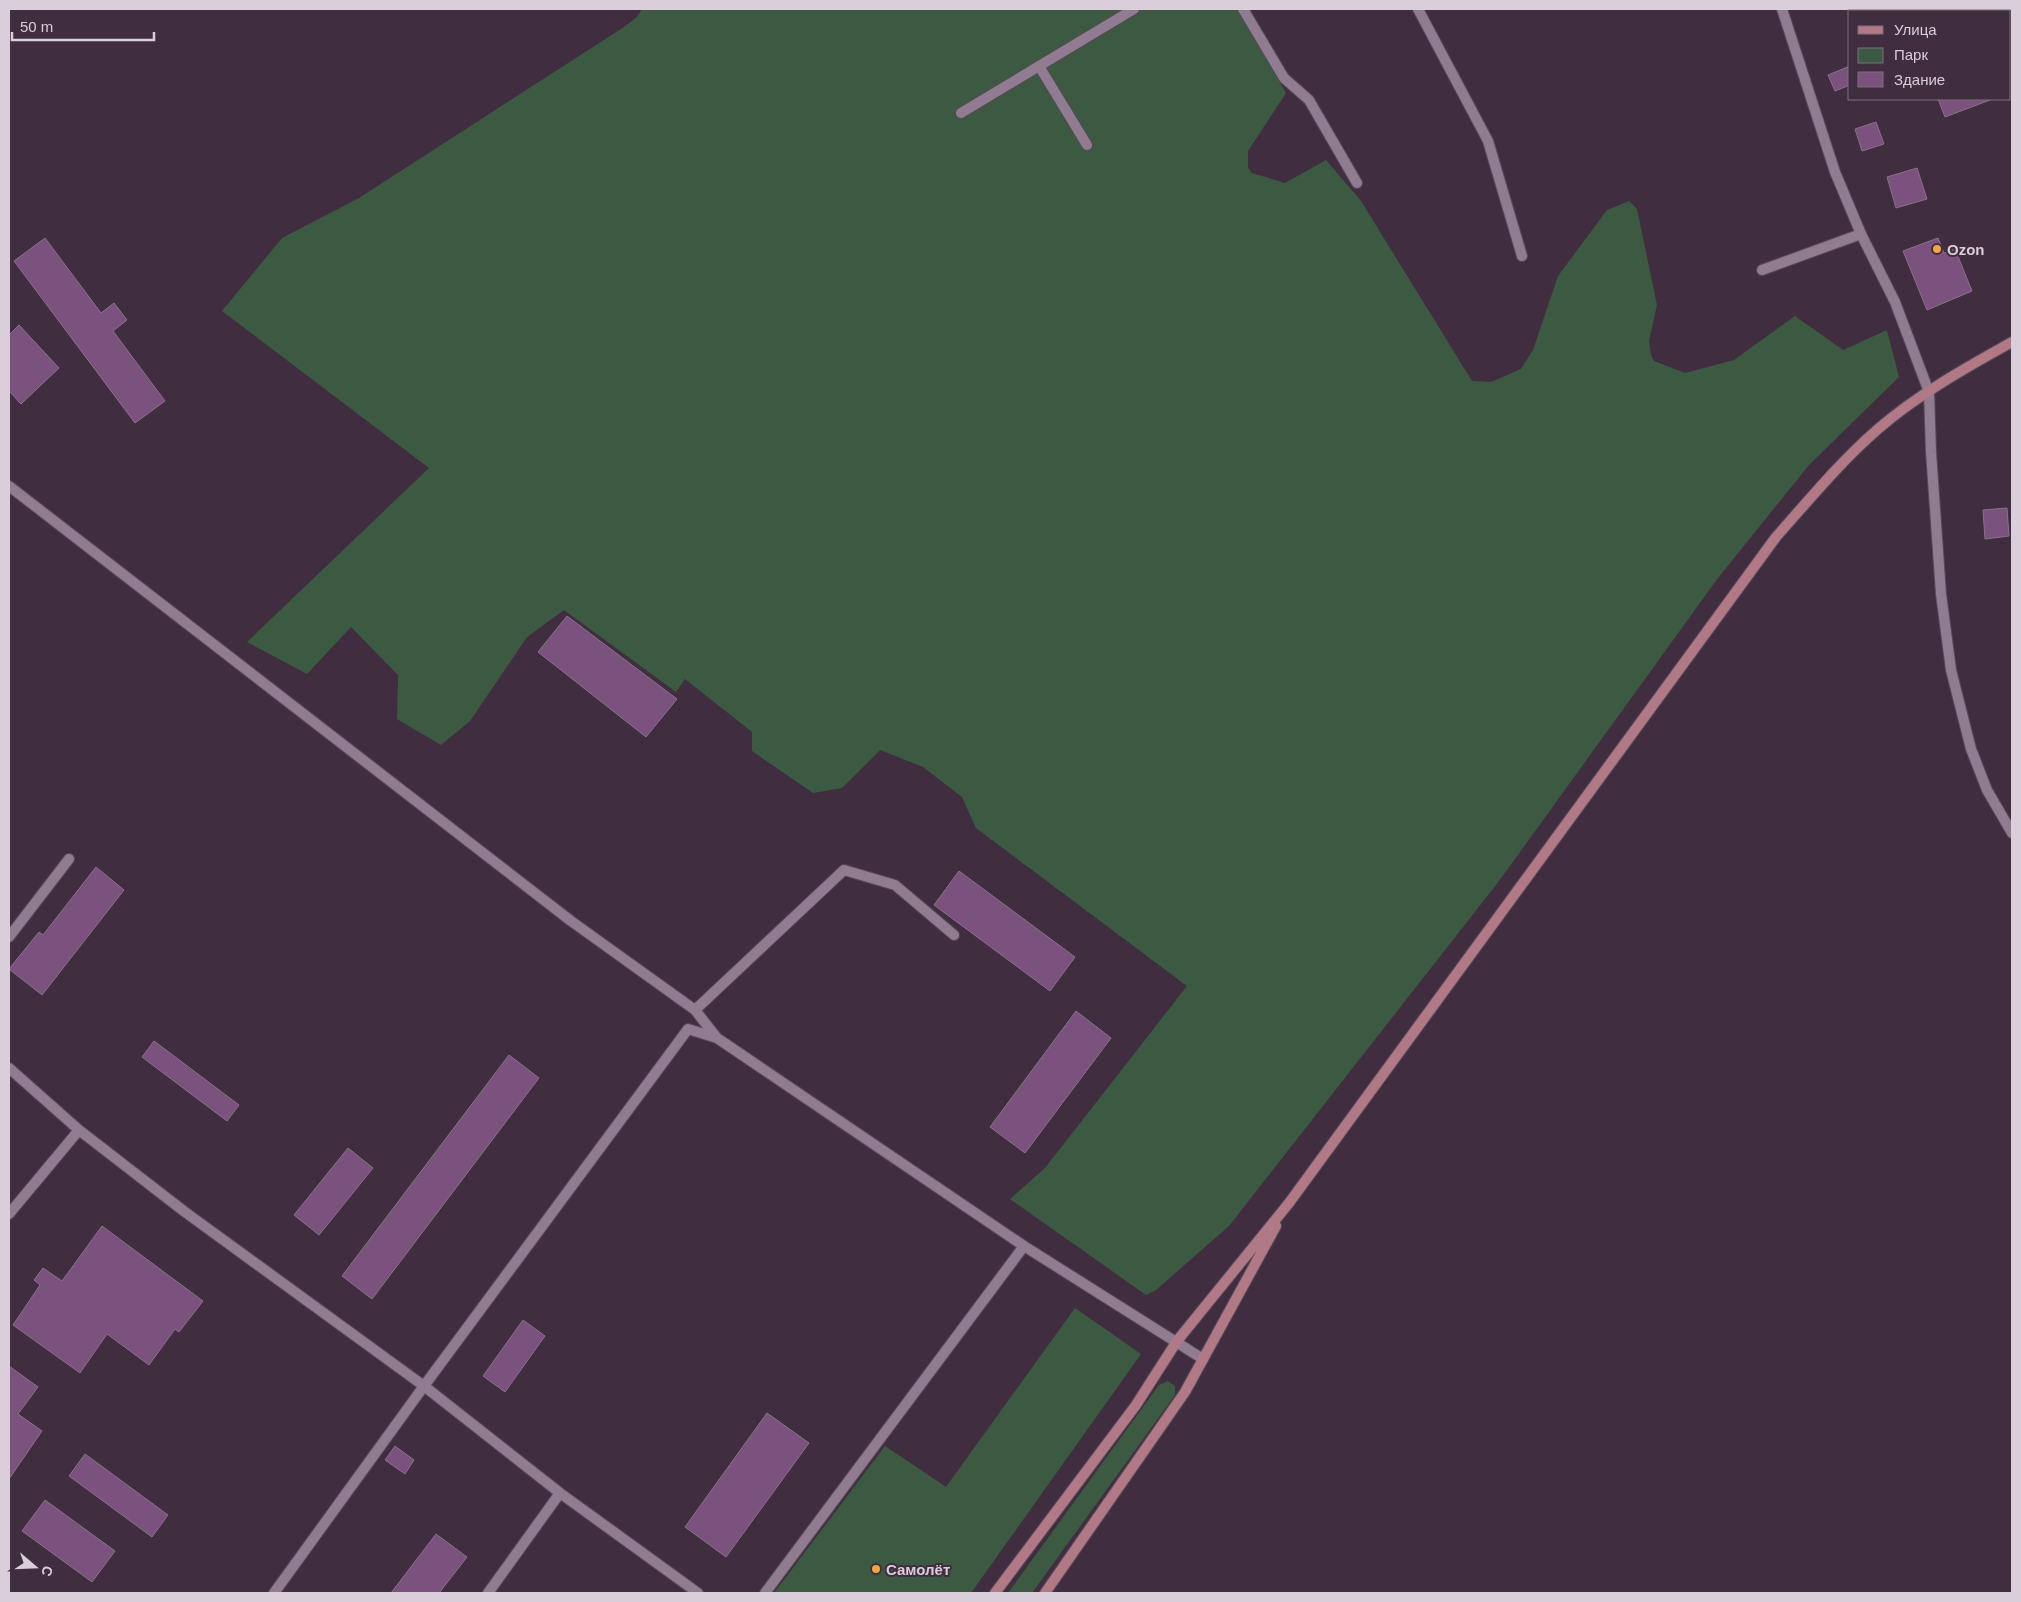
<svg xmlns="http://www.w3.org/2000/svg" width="2021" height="1602" font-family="Arial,sans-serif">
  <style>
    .green { fill: #3b5a41 }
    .building { fill: #7b517d; stroke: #877388 }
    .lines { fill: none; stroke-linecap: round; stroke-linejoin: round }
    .lane-casing { stroke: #584a59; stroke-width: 12 }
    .street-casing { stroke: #584a59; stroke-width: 12 }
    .secondary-casing { stroke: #584a59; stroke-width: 12 }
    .lane { stroke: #907b91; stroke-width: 10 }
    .street { stroke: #907b91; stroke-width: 10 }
    .secondary { stroke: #b17986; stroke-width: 10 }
    .poi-dot { fill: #f1a640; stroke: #402e40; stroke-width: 2 }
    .labels { text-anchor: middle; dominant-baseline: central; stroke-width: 4; stroke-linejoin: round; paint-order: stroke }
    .poi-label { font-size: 15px; font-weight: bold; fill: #d9ced9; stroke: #402e40; text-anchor: start }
  </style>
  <rect width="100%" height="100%" fill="#402e40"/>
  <path class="green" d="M 642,9 L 1238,9 L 1286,93 L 1248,151 L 1248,168 L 1252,173 L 1285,183 L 1326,160 L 1361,201 L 1472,381 L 1491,382 L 1521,369 L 1533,350 L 1558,276 L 1607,210 L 1629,201 L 1637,209 L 1657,305 L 1649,341 L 1651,355 L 1654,361 L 1685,373 L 1734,360 L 1795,316 L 1843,350 L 1887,330 L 1899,377 L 1809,465 L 1718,578 L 1499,881 L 1229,1226 L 1156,1290 L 1146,1295 L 1010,1199 L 1045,1168 L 1187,986 L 976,828 L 962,797 L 923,767 L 880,750 L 842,788 L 813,793 L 752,751 L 752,732 L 685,679 L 676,692 L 564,610 L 527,637 L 470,721 L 441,745 L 397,719 L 398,675 L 351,627 L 307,674 L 247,642 L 429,468 L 222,311 L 282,238 L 359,198 L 624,27 L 637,17 Z
    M 1075,1308 L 1141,1354 L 971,1593 L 774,1593 L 885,1446 L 946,1487 Z
    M 1168,1381 L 1175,1386 L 1175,1395 L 1032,1593 L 1008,1593 L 1159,1385 Z"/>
  <path class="building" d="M 1850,66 L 1850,85 L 1835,91 L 1828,75 Z
    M 1938,99 L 1990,99 L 1990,100 L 1945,117 Z
    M 1876,122 L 1884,144 L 1862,151 L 1855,129 Z
    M 1917,168 L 1927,199 L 1896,208 L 1887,177 Z
    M 45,238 L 101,313 L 114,303 L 127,320 L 113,331 L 165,401 L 135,423 L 14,261 Z
    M 1938,238 L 1944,253 L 1955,249 L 1972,291 L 1927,310 L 1903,251 Z
    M 19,325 L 59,368 L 21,404 L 9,391 L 9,335 Z
    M 2007,508 L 2009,536 L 1985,539 L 1983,510 Z
    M 567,616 L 677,699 L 646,737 L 538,652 Z
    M 96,867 L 124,890 L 42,995 L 9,969 L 39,932 L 43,935 Z
    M 959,871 L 1075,957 L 1050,991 L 934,905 Z
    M 1076,1011 L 1111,1038 L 1025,1153 L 990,1127 Z
    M 154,1041 L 239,1105 L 227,1121 L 142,1057 Z
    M 509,1055 L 539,1078 L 372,1299 L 342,1276 Z
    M 348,1148 L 373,1168 L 319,1235 L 294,1215 Z
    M 102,1226 L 203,1301 L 179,1332 L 175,1329 L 149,1365 L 107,1334 L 80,1373 L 13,1325 L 40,1285 L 34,1280 L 43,1268 L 62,1281 Z
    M 523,1320 L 545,1336 L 505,1392 L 483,1376 Z
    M 9,1366 L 38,1387 L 18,1414 L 42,1431 L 9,1479 Z
    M 767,1413 L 809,1443 L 726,1557 L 685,1527 Z
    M 395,1446 L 414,1460 L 405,1474 L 385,1460 Z
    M 85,1454 L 168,1515 L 152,1537 L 69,1476 Z
    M 45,1500 L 115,1551 L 92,1582 L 22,1531 Z
    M 436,1534 L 467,1557 L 439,1593 L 391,1593 Z"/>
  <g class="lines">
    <defs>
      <path id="lane" d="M 1243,9 L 1284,78 L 1309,100 L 1357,183
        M 1418,9 L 1488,141 L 1522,256
        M 1039,66 L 1087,145
        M 961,113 L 1134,9
        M 1762,270 L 1861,234
        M 9,486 L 571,921 L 695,1010 L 717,1038
        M 9,937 L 69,859
        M 695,1010 L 844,870 L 895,885 L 954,935
        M 9,1068 L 79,1130 L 185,1212 L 424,1386 L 560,1493 L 698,1593
        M 9,1214 L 79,1130
        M 274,1593 L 424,1386 L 688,1029 L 717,1038 L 1024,1246 L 1203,1359
        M 488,1593 L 560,1493
        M 765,1593 L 1024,1246"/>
      <path id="street" d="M 1782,9 L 1835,172 L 1861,234 L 1895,302 L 1929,392 L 1931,452 L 1941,594 L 1951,670 L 1971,749 L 1987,790 L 2012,833"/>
      <path id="secondary" d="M 995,1593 L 1136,1405 L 1177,1341 L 1289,1203 L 1776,537 C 1809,500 1840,462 1878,429 C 1917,395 1967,367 2012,342
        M 1045,1593 L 1185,1392 L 1276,1226"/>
    </defs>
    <use href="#lane" class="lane-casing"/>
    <use href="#street" class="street-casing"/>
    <use href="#secondary" class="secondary-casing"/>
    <use href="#lane" class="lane"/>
    <use href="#street" class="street"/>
    <use href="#secondary" class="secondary"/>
  </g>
  <g class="poi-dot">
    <circle cx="1937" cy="249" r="5"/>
    <circle cx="876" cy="1569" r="5"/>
  </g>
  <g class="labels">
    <g class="poi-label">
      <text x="1947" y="249">Ozon</text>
      <text x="886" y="1569">Самолёт</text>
    </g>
  </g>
  <rect width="2021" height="1602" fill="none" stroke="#d9ced9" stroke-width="20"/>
  <rect x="1848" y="10" width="162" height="90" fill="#402e40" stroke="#7d6e7d"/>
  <rect x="1858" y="26" width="25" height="8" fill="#b17986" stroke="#7d6e7d"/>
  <text x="1894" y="35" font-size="15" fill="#d9ced9">Улица</text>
  <rect x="1858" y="48" width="25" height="15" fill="#3b5a41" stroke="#7d6e7d"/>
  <text x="1894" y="60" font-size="15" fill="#d9ced9">Парк</text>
  <rect x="1858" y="72" width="25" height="15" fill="#7b517d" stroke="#7d6e7d"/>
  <text x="1894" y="85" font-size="15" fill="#d9ced9">Здание</text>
  <g transform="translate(35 1567) rotate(109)" stroke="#402e40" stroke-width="4" paint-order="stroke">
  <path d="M0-4L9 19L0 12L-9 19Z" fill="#d9ced9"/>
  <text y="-8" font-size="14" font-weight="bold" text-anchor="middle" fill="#d9ced9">С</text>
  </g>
  <path d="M12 32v8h142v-8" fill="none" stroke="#d9ced9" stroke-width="2.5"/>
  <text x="20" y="32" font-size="15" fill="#d9ced9" stroke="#402e40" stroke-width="4" paint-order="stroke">50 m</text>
</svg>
